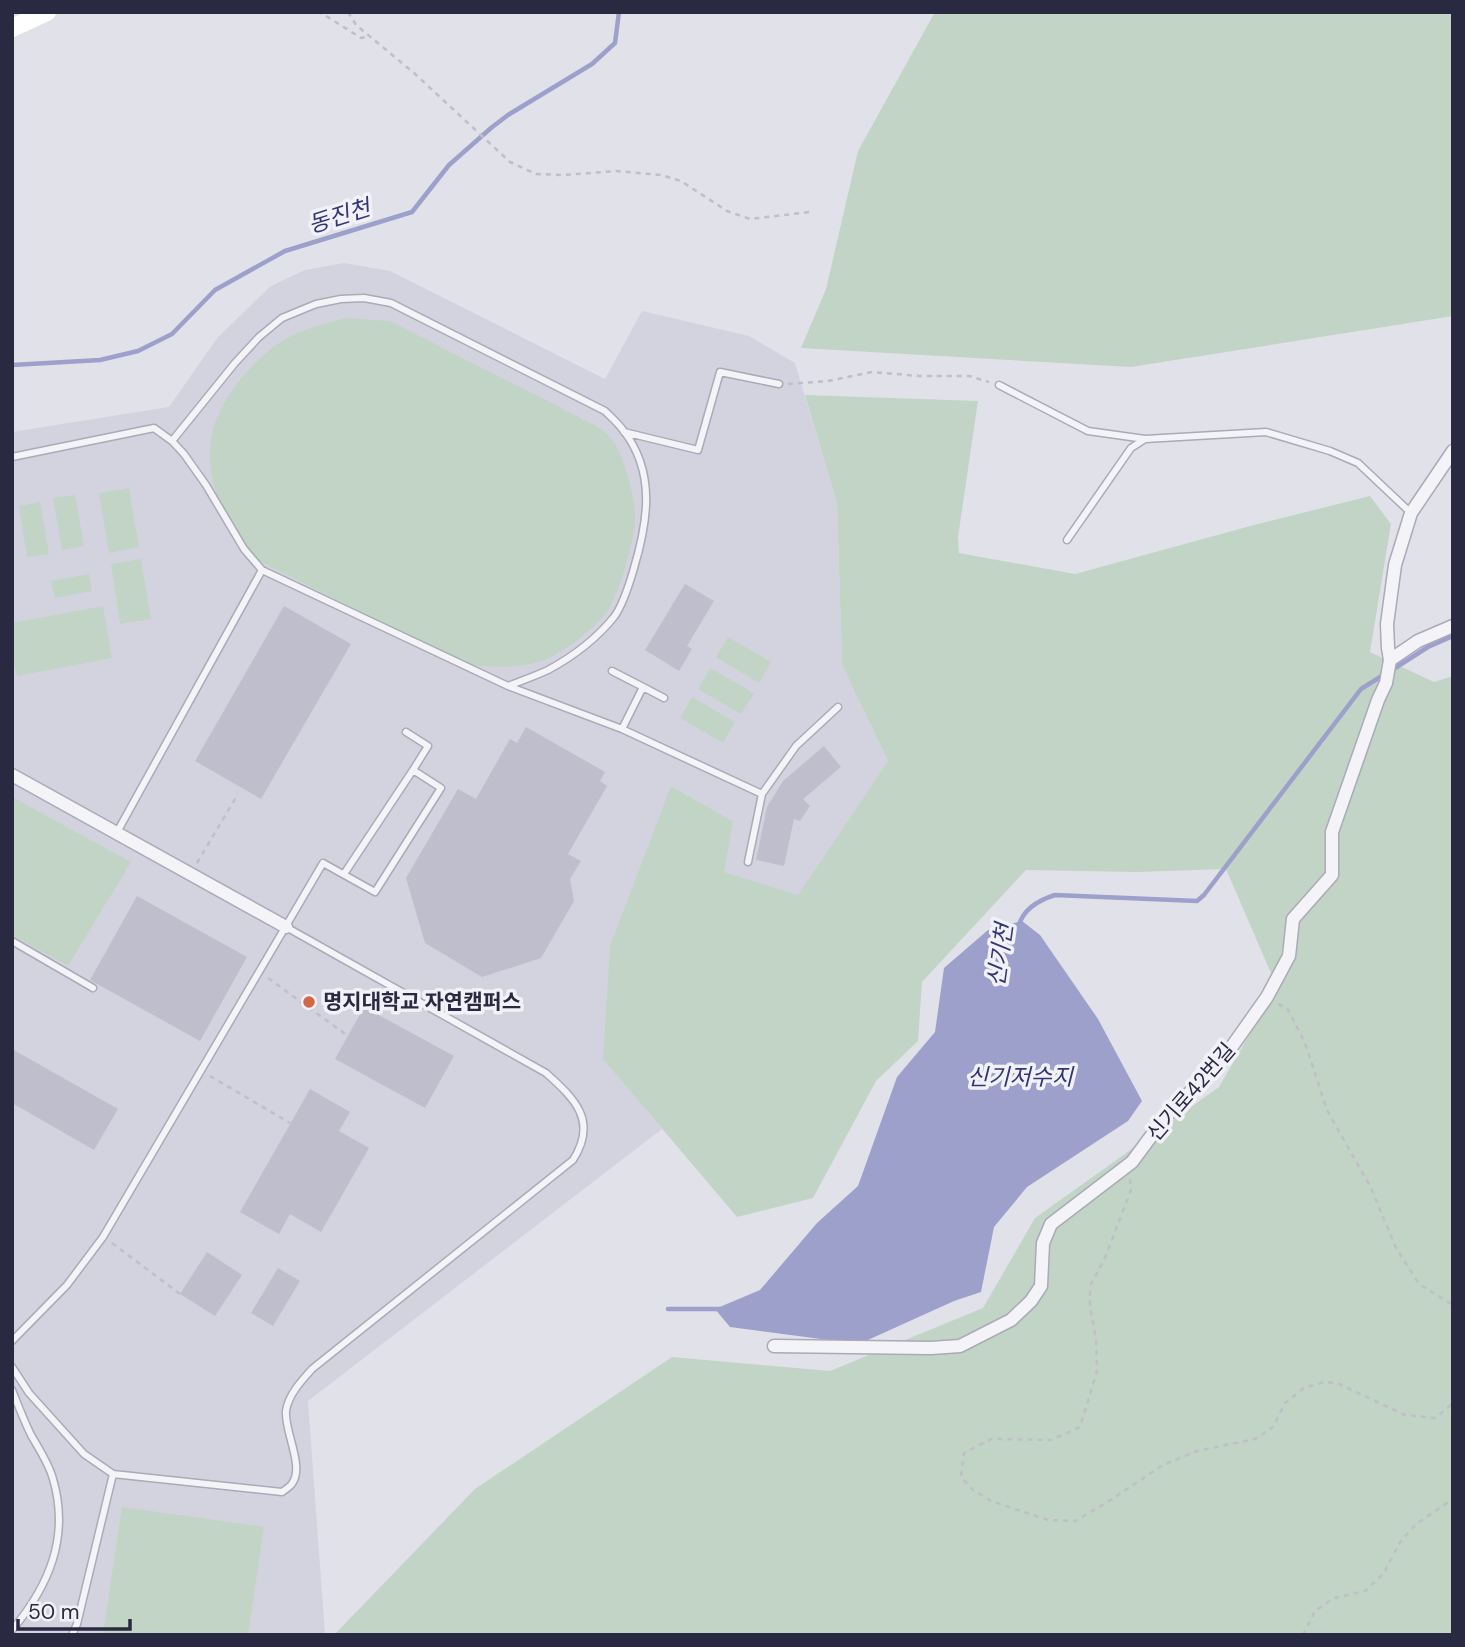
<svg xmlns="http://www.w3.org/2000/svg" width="1465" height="1647" font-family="'DM Sans','Noto Sans KR',sans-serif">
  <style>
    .built { fill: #d3d3df }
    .green { fill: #c2d4c5 }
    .water { fill: #9ca0ca }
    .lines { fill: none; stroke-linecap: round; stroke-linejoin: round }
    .stream { stroke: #9ca0ca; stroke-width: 4.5 }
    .building { fill: #bfbecd }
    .service-casing { stroke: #aaaab8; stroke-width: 9 }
    .minor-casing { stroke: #aaaab8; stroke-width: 15 }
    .path { stroke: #bfbfc9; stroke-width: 2.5; stroke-dasharray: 5 5; stroke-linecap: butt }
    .service { stroke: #f4f4f8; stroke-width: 6 }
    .minor { stroke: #f4f4f8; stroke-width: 12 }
    .secondary { stroke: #fff; stroke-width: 18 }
    .poi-dot { fill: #d06745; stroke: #f1f1f7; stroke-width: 2.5 }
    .labels { text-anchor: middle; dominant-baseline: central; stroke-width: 7; stroke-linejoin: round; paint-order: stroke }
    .poi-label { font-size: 21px; font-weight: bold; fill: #2a2942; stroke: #f1f1f7; text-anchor: start }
    .street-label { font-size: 21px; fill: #2a2942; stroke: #f1f1f7 }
    .water-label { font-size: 23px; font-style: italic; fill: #333677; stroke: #f1f1f7 }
  </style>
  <rect width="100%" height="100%" fill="#e1e1ea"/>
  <path class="built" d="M 344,263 L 390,271 L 605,379 L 642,311 L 749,336 L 795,363 L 837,503 L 842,665 L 888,761 L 798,896 L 723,872 L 733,821 L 671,786 L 603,1058 L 662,1129 L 308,1401 L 325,1635 L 12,1635 L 12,432 L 169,407 L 218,337 L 271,286 L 305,270 Z"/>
  <path class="green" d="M 935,12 L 1453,12 L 1453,316 L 1131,367 L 801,348 L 826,289 L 858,151 Z
    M 347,318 L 390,321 L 602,429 C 606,433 610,437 613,441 C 623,453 634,495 635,512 C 637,534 620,589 609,609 C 598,626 566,651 547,659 C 522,669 494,667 468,665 L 257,560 C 237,535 217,508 212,476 C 209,459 209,439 215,423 C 226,391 258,355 287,338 C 306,328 326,323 347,318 Z
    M 805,395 L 978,401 L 958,537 L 959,553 L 1075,574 L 1254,525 L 1370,496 L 1391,524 L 1370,652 L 1434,682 L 1453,676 L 1453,1635 L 334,1635 L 475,1489 L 672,1357 L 830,1371 L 983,1308 L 1035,1218 L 1219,1087 L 1277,987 L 1226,869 L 1137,872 L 1026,870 L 922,982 L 918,1041 L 876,1081 L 813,1198 L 737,1217 L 603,1059 L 610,946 L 671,786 L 733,821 L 724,872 L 798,895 L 888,761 L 842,665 L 837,503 Z
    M 129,488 L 139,547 L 109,553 L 99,493 Z
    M 75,495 L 84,546 L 62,550 L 53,498 Z
    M 40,502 L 49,554 L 27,557 L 19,506 Z
    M 141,559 L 151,619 L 120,624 L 111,564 Z
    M 89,574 L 92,591 L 55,598 L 51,581 Z
    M 103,606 L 112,658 L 17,676 L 12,651 L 12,623 Z
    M 728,637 L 771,662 L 759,683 L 716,657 Z
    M 710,668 L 754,693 L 741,714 L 698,689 Z
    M 692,697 L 735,722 L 723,743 L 680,718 Z
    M 12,797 L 131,862 L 68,966 L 12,935 Z
    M 122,1507 L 264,1527 L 248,1635 L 103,1635 Z"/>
  <path class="water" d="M 1022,921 L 1040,935 L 1098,1019 L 1142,1101 L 1128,1121 L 1027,1187 L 994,1227 L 981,1292 L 954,1301 L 859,1344 L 730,1327 L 715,1309 L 760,1290 L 817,1223 L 858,1186 L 897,1077 L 935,1032 L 944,968 L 988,930 Z"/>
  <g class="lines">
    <path class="stream" d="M 12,365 L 100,360 L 138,351 L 172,334 L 215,290 L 285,251 L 412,212 L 449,165 L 491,128 L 508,115 L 592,64 L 615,43 L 619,12
      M 1392,670 L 1428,647 L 1453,636
      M 1019,925 C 1024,908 1039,900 1055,895 L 1197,901 L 1204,895 L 1361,689 L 1385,674
      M 668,1309 L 720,1309"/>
  </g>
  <path class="building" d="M 685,584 L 714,601 L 687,646 L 692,649 L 679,671 L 645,650 Z
    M 284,606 L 351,644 L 261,799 L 195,761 Z
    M 526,727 L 605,772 L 600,781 L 607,786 L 568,854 L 581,861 L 570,879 L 574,901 L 541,958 L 482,977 L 425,943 L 406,878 L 458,789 L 476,799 L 510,739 L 517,743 Z
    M 824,746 L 841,767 L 803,799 L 810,806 L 800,821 L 794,819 L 784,866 L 756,860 L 767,807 L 783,781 Z
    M 137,896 L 247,957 L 200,1041 L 90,980 Z
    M 364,1007 L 454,1056 L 425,1108 L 335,1059 Z
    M 12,1049 L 118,1109 L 94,1150 L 12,1103 Z
    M 310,1089 L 350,1112 L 339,1131 L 369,1148 L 321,1232 L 290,1214 L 279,1234 L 240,1212 Z
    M 207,1252 L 242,1275 L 215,1316 L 180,1294 Z
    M 278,1268 L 300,1281 L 273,1326 L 251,1313 Z"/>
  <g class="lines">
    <defs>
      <path id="service" d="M 999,385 L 1088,431 L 1145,439
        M 624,432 L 698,450 L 720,372 L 779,384
        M 12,457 L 154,428 L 172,441 L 184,454 L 206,485 L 244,549 L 262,570 L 508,686 C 521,681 535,676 548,670 C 572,657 597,638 614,617 C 623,605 630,582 634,568 C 648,521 656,472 623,430 C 618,423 611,417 605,411 L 391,303 L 364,298 L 341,299 L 316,304 L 282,318 L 259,337 L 235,363 L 172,441
        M 1067,540 L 1131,448 L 1145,439 L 1266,432 L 1330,451 L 1358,463 L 1411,513
        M 612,671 L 643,687 L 622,729
        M 508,686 L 622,729 L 762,794 L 796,746 L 838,707
        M 643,687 L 664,698
        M 406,732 L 428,746 L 413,770
        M 116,834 L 262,570
        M 748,862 L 762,794
        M 12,941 L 93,988
        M 12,1341 L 67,1285 L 103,1237 L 323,863 L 375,892 L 441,788 L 413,770 L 344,874
        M 12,1367 L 29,1393 L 84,1454 L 113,1474 L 77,1624 L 72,1635
        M 12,1390 C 18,1405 24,1421 31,1435 C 39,1449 49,1464 53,1479 C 70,1537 49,1586 12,1630
        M 113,1474 L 282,1492 C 285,1490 288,1488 291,1485 C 306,1468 284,1432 286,1411 C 288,1395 302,1380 312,1369 L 573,1160 C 598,1121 575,1099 546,1073 L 286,927"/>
      <path id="minor" d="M 1390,660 L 1418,641 L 1453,626
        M 12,775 L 286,927
        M 774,1346 L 931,1348 L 960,1346 L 1011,1320 L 1031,1301 L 1041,1286 L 1043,1243 L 1051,1224 L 1132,1162 L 1166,1116 L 1221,1062 L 1267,997 L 1289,956 L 1293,919 L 1332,875 L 1332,832 L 1378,700 L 1386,683 L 1390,660 L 1388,648 L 1387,624 L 1395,565 L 1411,513 L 1453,451"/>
    </defs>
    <use href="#service" class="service-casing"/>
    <use href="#minor" class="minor-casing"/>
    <path class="path" d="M 317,12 L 323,14 L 361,38 L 370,36
      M 348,12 L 356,25 L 414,73 L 510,162 L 536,174 L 564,175 L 616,171 L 661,175 L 681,181 L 727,211 L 750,219 L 810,212
      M 788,384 L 828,381 L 872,372 L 919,376 L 969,376 L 989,382
      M 197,863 L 238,794
      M 268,978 L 348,1036
      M 1278,1004 L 1287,1008 L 1305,1043 L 1327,1110 L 1371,1188 L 1396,1248 L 1419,1284 L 1453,1305
      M 210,1076 L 290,1123
      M 1130,1179 L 1131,1190 L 1105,1258 L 1090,1286 L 1090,1306 L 1096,1339 L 1097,1371 L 1080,1427 L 1051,1440 L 991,1439 L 964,1453 L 961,1477 L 973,1490 L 991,1501 L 1048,1520 L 1075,1521 L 1106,1503 L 1163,1465 L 1197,1451 L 1255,1439 L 1273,1427 L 1285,1403 L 1304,1388 L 1324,1382 L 1337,1383 L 1405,1415 L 1435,1418 L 1453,1403
      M 112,1243 L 180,1294
      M 1303,1635 L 1315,1611 L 1334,1598 L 1365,1591 L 1384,1573 L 1400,1542 L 1416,1524 L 1453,1499"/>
    <use href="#service" class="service"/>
    <use href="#minor" class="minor"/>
    <path class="secondary" d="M 12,28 L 47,12"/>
  </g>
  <circle class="poi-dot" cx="309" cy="1002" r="7"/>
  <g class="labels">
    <g class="poi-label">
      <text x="323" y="1002">명지대학교 자연캠퍼스</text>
    </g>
    <g class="street-label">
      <text transform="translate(1191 1092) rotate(-49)">신기로42번길</text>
    </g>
    <g class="water-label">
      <text transform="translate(339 216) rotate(-17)">동진천</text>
      <text transform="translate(1000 955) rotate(-82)">신기천</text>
      <text x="1020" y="1077">신기저수지</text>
    </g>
  </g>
  <rect width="1465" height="1647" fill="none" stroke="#2a2942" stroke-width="28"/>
  <path d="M18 1619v10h112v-10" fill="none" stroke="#2a2942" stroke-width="3.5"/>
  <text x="28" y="1619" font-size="21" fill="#2a2942" stroke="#f1f1f7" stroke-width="5" paint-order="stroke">50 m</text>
</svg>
